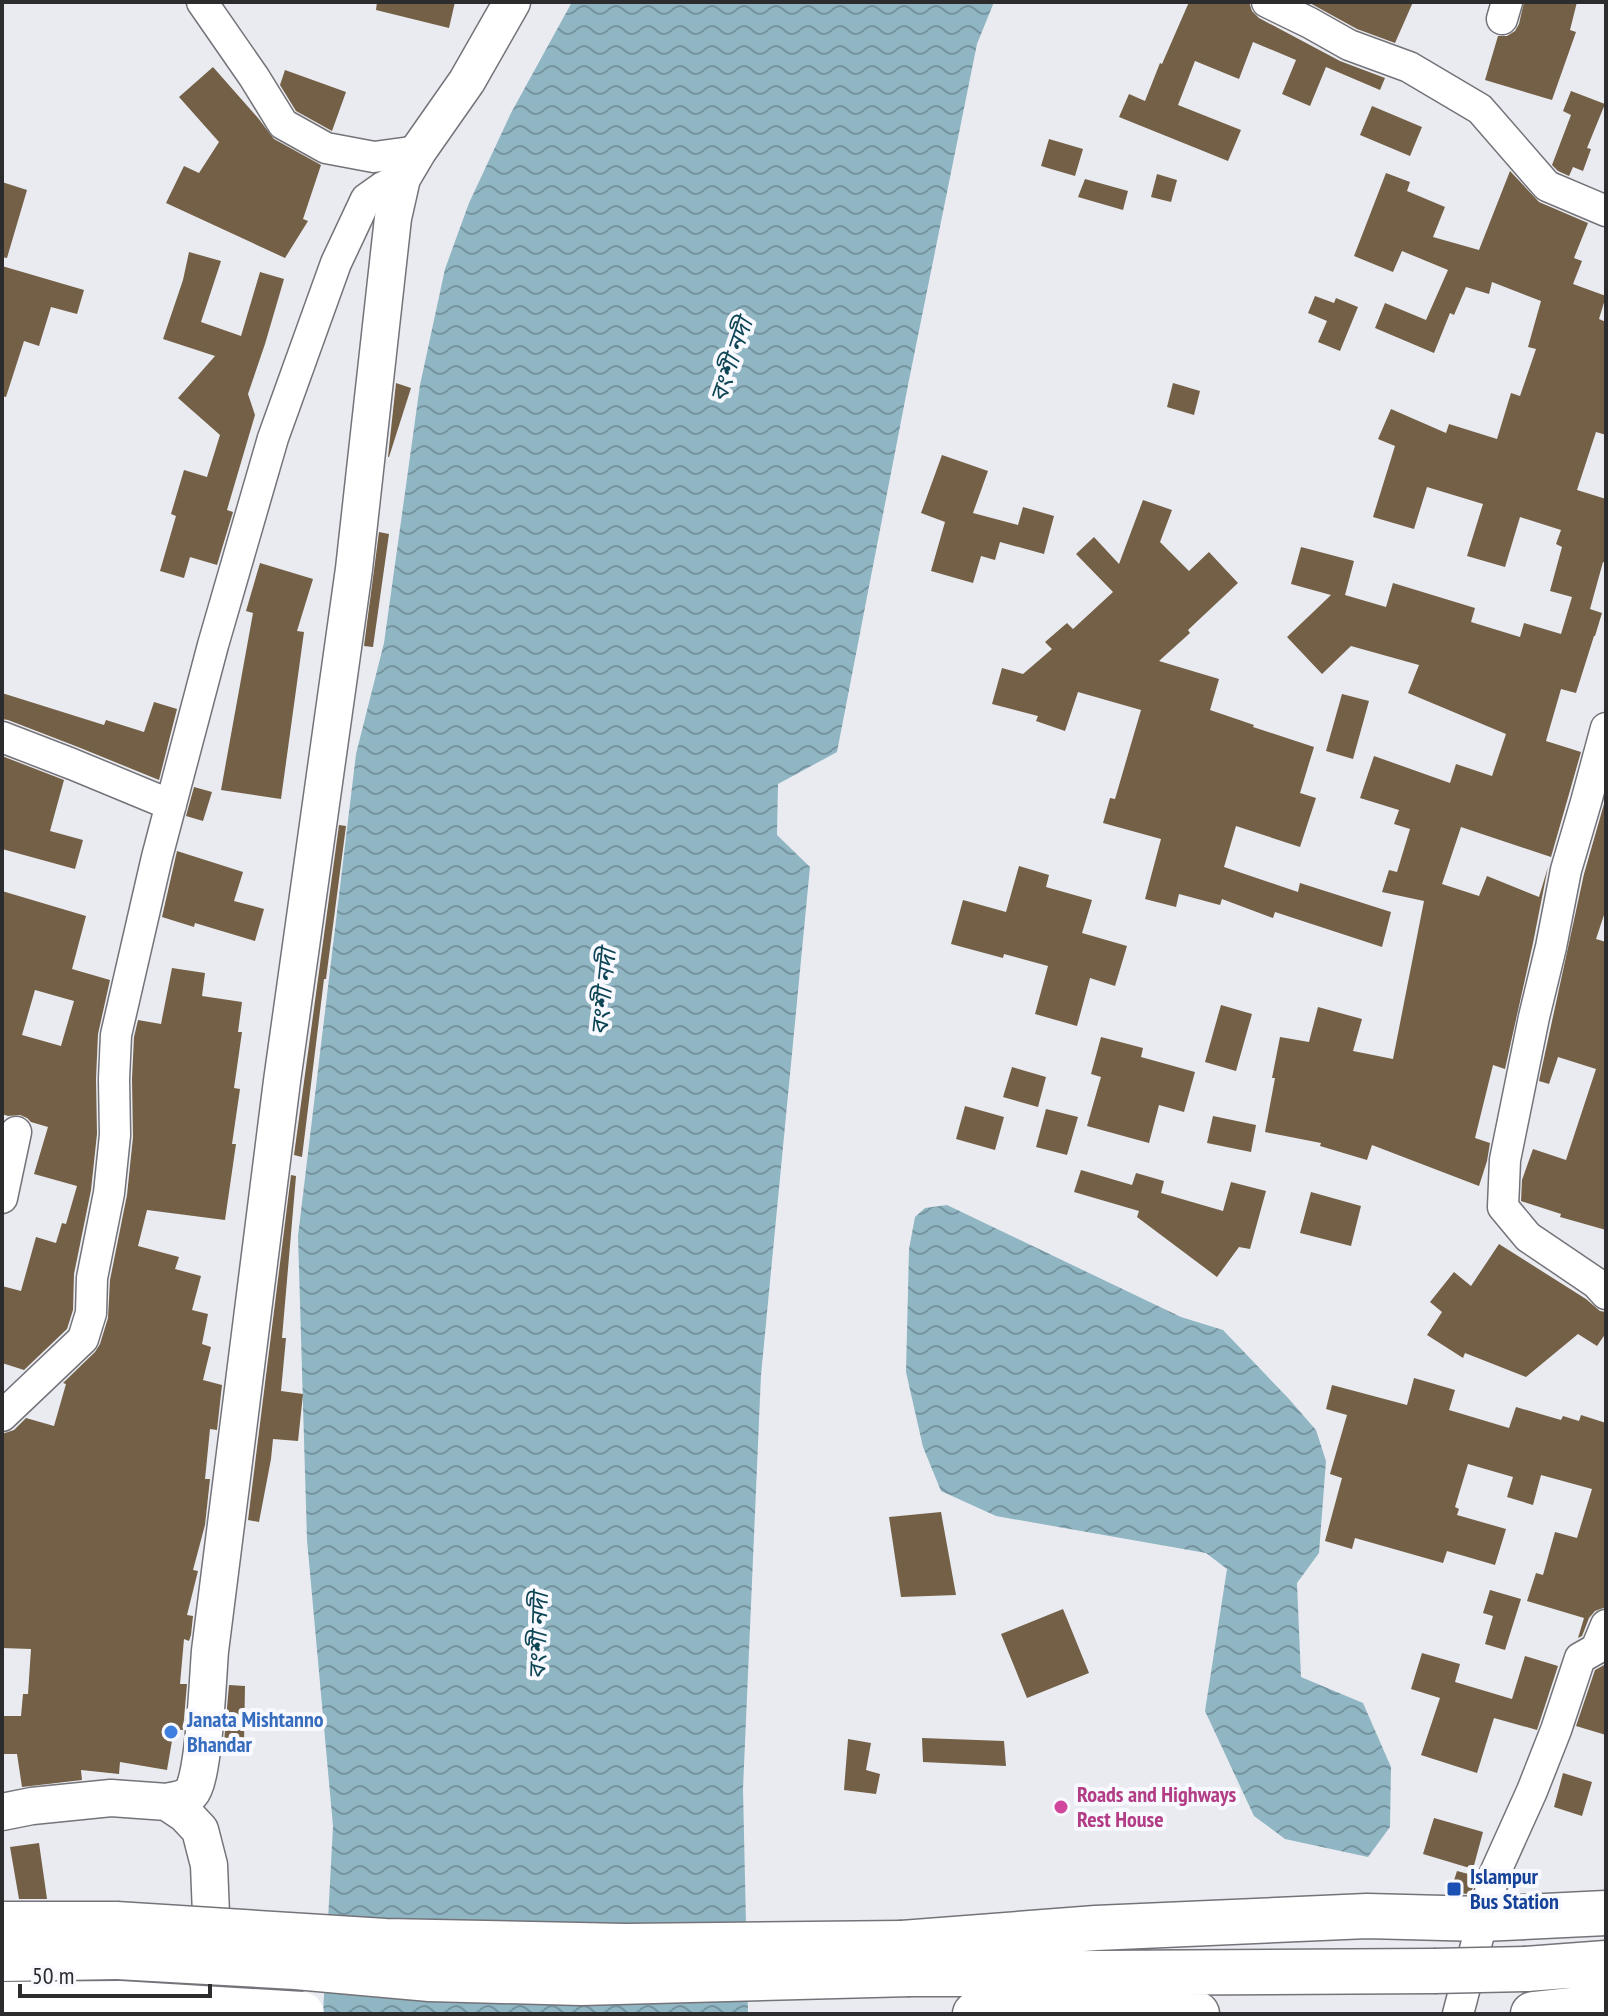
<svg xmlns="http://www.w3.org/2000/svg" width="1608" height="2016" font-family="'PT Sans Narrow','Noto Sans Bengali',sans-serif">
  <style>
    .water { fill: url(#water-waves) }
    .building { fill: #736046; fill-rule: evenodd }
    .lines { fill: none; stroke-linecap: round; stroke-linejoin: round }
    .minor-casing { stroke: #737379; stroke-width: 33 }
    .tertiary-casing { stroke: #737379; stroke-width: 39 }
    .trunk-casing { stroke: #737379; stroke-width: 47 }
    .minor { stroke: #fff; stroke-width: 30 }
    .tertiary { stroke: #fff; stroke-width: 36 }
    .trunk { stroke: #fff; stroke-width: 44 }
    .trunk-bridge-casing { stroke: #737379; stroke-width: 47; stroke-linecap: butt }
    .trunk-bridge { stroke: #fff; stroke-width: 44 }
    .shop-dot { fill: #3f7fe0; stroke: #f8f8ff; stroke-width: 3 }
    .hotel-dot { fill: #d1479c; stroke: #f8f8ff; stroke-width: 3 }
    .transit-dot { fill: #1a4fb4; stroke: #f8f8ff; stroke-width: 3 }
    .labels { text-anchor: middle; dominant-baseline: central; stroke-width: 8; stroke-linejoin: round; paint-order: stroke }
    .shop-label { font-size: 22px; font-weight: bold; fill: #366cbe; stroke: #f8f8ff; text-anchor: start }
    .hotel-label { font-size: 22px; font-weight: bold; fill: #b23c85; stroke: #f8f8ff; text-anchor: start }
    .transit-label { font-size: 22px; font-weight: bold; fill: #164399; stroke: #f8f8ff; text-anchor: start }
    .water-label { font-size: 24px; font-style: italic; fill: #0d4554; stroke: #f8f8ff }
  </style>
  <defs>
    <pattern id="water-waves" width="16" height="10" patternUnits="userSpaceOnUse" patternTransform="scale(2)"><rect width="16" height="10" fill="#90b6c3"/><path d="M0 5q4-4 8 0t8 0" fill="none" stroke="#76949f"/></pattern>
  </defs>
  <rect width="100%" height="100%" fill="#eaebf1"/>
  <path class="water" d="M 572,2 L 994,2 L 977,44 L 909,380 L 837,752 L 778,784 L 777,835 L 810,867 L 761,1375 L 743,1789 L 748,2014 L 323,2014 L 333,1826 L 307,1540 L 298,1236 L 356,754 L 384,643 L 420,385 L 445,269 L 469,203 L 511,113 Z
    M 947,1205 L 1181,1317 L 1223,1330 L 1289,1399 L 1316,1430 L 1326,1461 L 1319,1553 L 1297,1583 L 1301,1677 L 1363,1703 L 1391,1767 L 1390,1827 L 1368,1857 L 1285,1839 L 1254,1816 L 1205,1711 L 1227,1569 L 1206,1553 L 996,1516 L 941,1491 L 923,1447 L 906,1372 L 909,1249 L 915,1217 L 925,1208 Z"/>
  <path class="building" d="M 377,2 L 455,2 L 449,28 L 376,10 Z
    M 1189,2 L 1249,2 L 1252,11 L 1259,18 L 1340,61 L 1385,78 L 1380,90 L 1326,67 L 1310,106 L 1282,94 L 1296,60 L 1253,42 L 1239,79 L 1195,61 L 1178,105 L 1241,130 L 1228,161 L 1119,117 L 1129,94 L 1145,101 L 1160,63 L 1162,64 Z
    M 1308,2 L 1413,2 L 1395,43 L 1357,29 Z
    M 1524,2 L 1577,2 L 1570,30 L 1576,32 L 1552,100 L 1485,80 L 1498,36 L 1507,36 L 1515,31 L 1519,24 Z
    M 213,67 L 258,118 L 274,139 L 321,165 L 303,219 L 308,221 L 285,258 L 166,203 L 184,166 L 199,173 L 219,142 L 179,97 Z
    M 285,70 L 346,92 L 332,131 L 296,111 L 280,85 Z
    M 1571,91 L 1605,104 L 1587,148 L 1591,149 L 1583,171 L 1573,167 L 1569,176 L 1558,171 L 1552,165 L 1571,115 L 1563,111 Z
    M 1372,106 L 1422,127 L 1410,156 L 1360,135 Z
    M 1049,139 L 1083,149 L 1075,176 L 1041,166 Z
    M 1510,171 L 1539,202 L 1588,223 L 1574,258 L 1582,261 L 1573,284 L 1606,296 L 1599,319 L 1606,322 L 1606,435 L 1596,432 L 1577,490 L 1606,499 L 1606,563 L 1603,562 L 1590,609 L 1602,613 L 1595,636 L 1594,636 L 1576,693 L 1561,689 L 1546,741 L 1581,752 L 1551,857 L 1461,827 L 1442,884 L 1479,896 L 1487,876 L 1539,897 L 1548,867 L 1533,943 L 1505,1069 L 1493,1065 L 1475,1138 L 1490,1143 L 1487,1161 L 1479,1186 L 1372,1145 L 1367,1160 L 1320,1146 L 1321,1143 L 1265,1132 L 1275,1078 L 1272,1078 L 1280,1037 L 1309,1042 L 1318,1007 L 1362,1019 L 1353,1051 L 1393,1059 L 1424,901 L 1382,892 L 1389,870 L 1397,872 L 1410,829 L 1394,824 L 1399,810 L 1360,798 L 1374,756 L 1450,783 L 1456,764 L 1492,776 L 1506,734 L 1408,693 L 1419,665 L 1351,646 L 1322,674 L 1287,637 L 1331,595 L 1291,584 L 1301,547 L 1354,561 L 1345,595 L 1386,607 L 1393,583 L 1475,608 L 1471,622 L 1520,637 L 1524,623 L 1561,634 L 1572,597 L 1550,591 L 1562,547 L 1556,544 L 1561,530 L 1520,517 L 1505,567 L 1467,556 L 1483,504 L 1427,487 L 1414,529 L 1373,517 L 1395,446 L 1378,439 L 1391,409 L 1446,433 L 1449,424 L 1497,439 L 1511,393 L 1520,396 L 1536,349 L 1528,347 L 1541,301 L 1492,282 L 1489,294 L 1466,287 L 1454,315 L 1450,313 L 1434,353 L 1375,328 L 1385,303 L 1426,320 L 1448,270 L 1402,251 L 1393,272 L 1354,256 L 1386,173 L 1410,182 L 1407,191 L 1445,207 L 1433,237 L 1479,250 Z
    M 1157,174 L 1177,180 L 1171,202 L 1151,197 Z
    M 1085,179 L 1128,191 L 1123,210 L 1078,197 Z
    M 2,182 L 27,190 L 7,258 L 2,257 Z
    M 189,252 L 221,261 L 201,322 L 241,336 L 260,272 L 284,279 L 265,344 L 248,394 L 255,415 L 227,510 L 233,512 L 217,565 L 190,557 L 184,578 L 160,571 L 176,516 L 171,514 L 184,470 L 207,477 L 220,435 L 178,398 L 215,356 L 163,339 L 183,280 Z
    M 2,266 L 84,290 L 77,314 L 51,307 L 39,346 L 24,341 L 6,397 L 2,396 Z
    M 1315,296 L 1334,303 L 1336,298 L 1358,307 L 1340,351 L 1318,342 L 1327,321 L 1308,313 Z
    M 396,383 L 411,388 L 389,457 L 388,457 Z
    M 1173,383 L 1200,391 L 1194,415 L 1167,407 Z
    M 942,455 L 988,471 L 973,513 L 1018,525 L 1023,507 L 1054,516 L 1044,554 L 1000,542 L 995,560 L 981,556 L 973,583 L 931,571 L 945,522 L 921,513 Z
    M 1143,500 L 1172,510 L 1160,542 L 1189,571 L 1209,552 L 1238,583 L 1188,630 L 1190,633 L 1159,661 L 1219,679 L 1210,710 L 1254,725 L 1253,727 L 1314,747 L 1300,793 L 1316,798 L 1300,847 L 1236,826 L 1224,867 L 1298,892 L 1300,883 L 1391,912 L 1382,947 L 1275,912 L 1273,918 L 1222,899 L 1220,905 L 1179,894 L 1176,907 L 1145,899 L 1161,839 L 1103,823 L 1110,798 L 1115,799 L 1141,710 L 1078,692 L 1065,731 L 1036,721 L 1038,716 L 992,704 L 1002,668 L 1023,674 L 1052,649 L 1045,642 L 1067,623 L 1073,629 L 1113,592 L 1076,554 L 1094,537 L 1119,564 Z
    M 379,532 L 389,534 L 373,647 L 364,646 Z
    M 260,563 L 313,579 L 297,631 L 304,632 L 281,799 L 221,790 L 253,613 L 246,611 Z
    M 2,693 L 104,725 L 106,720 L 144,732 L 154,702 L 177,709 L 159,780 L 78,747 L 8,720 L 2,719 Z
    M 1342,694 L 1369,701 L 1353,759 L 1326,751 Z
    M 2,756 L 64,780 L 50,831 L 83,840 L 75,869 L 2,849 Z
    M 194,787 L 212,792 L 203,821 L 186,816 Z
    M 1606,797 L 1606,909 L 1596,939 L 1606,942 L 1606,1230 L 1560,1217 L 1561,1214 L 1521,1201 L 1522,1180 L 1533,1149 L 1566,1160 L 1596,1069 L 1558,1057 L 1549,1084 L 1539,1081 L 1584,874 Z
    M 339,825 L 346,826 L 326,979 L 324,979 L 302,1157 L 294,1155 Z
    M 177,851 L 243,872 L 234,901 L 264,909 L 255,941 L 195,923 L 194,927 L 162,917 Z
    M 1019,866 L 1049,875 L 1046,887 L 1092,900 L 1082,933 L 1127,946 L 1115,986 L 1090,978 L 1077,1026 L 1035,1014 L 1048,966 L 1004,954 L 1003,958 L 951,944 L 963,900 L 1006,912 Z
    M 2,891 L 86,916 L 72,969 L 110,980 L 98,1034 L 96,1079 L 97,1134 L 91,1190 L 74,1274 L 73,1310 L 67,1329 L 24,1370 L 2,1363 L 2,1286 L 21,1291 L 36,1237 L 56,1243 L 62,1223 L 66,1224 L 77,1186 L 34,1174 L 48,1127 L 31,1122 L 27,1118 L 20,1115 L 8,1116 L 2,1114 ZM 35,990 L 74,1001 L 61,1046 L 22,1035 Z
    M 172,968 L 205,973 L 202,996 L 242,1002 L 238,1032 L 242,1032 L 234,1088 L 240,1089 L 232,1144 L 236,1144 L 225,1220 L 147,1210 L 138,1246 L 179,1257 L 175,1269 L 201,1276 L 192,1310 L 208,1314 L 202,1344 L 211,1347 L 203,1380 L 222,1385 L 217,1430 L 210,1429 L 205,1479 L 210,1479 L 205,1525 L 193,1570 L 198,1571 L 187,1615 L 193,1616 L 191,1635 L 189,1641 L 184,1639 L 180,1684 L 187,1684 L 183,1730 L 174,1729 L 167,1770 L 120,1762 L 119,1774 L 81,1770 L 82,1780 L 22,1787 L 17,1754 L 2,1754 L 2,1716 L 21,1716 L 23,1694 L 28,1694 L 31,1649 L 2,1648 L 2,1434 L 14,1430 L 26,1418 L 54,1426 L 66,1384 L 63,1383 L 95,1352 L 100,1344 L 108,1318 L 110,1280 L 127,1195 L 133,1137 L 132,1079 L 134,1037 L 138,1020 L 161,1024 Z
    M 1221,1005 L 1252,1014 L 1236,1071 L 1205,1062 Z
    M 1101,1037 L 1143,1048 L 1141,1057 L 1195,1072 L 1184,1112 L 1159,1105 L 1149,1143 L 1087,1126 L 1101,1077 L 1091,1074 Z
    M 1012,1067 L 1046,1077 L 1038,1107 L 1003,1097 Z
    M 965,1106 L 1004,1117 L 995,1150 L 956,1139 Z
    M 1046,1109 L 1078,1117 L 1067,1155 L 1036,1147 Z
    M 1213,1116 L 1256,1125 L 1251,1152 L 1207,1143 Z
    M 1081,1170 L 1132,1185 L 1136,1173 L 1164,1181 L 1161,1193 L 1223,1211 L 1231,1182 L 1266,1191 L 1250,1249 L 1239,1247 L 1217,1277 L 1137,1217 L 1139,1211 L 1074,1192 Z
    M 291,1175 L 296,1176 L 282,1338 L 286,1338 L 281,1391 L 303,1394 L 298,1441 L 273,1439 L 271,1459 L 259,1522 L 248,1520 Z
    M 1311,1192 L 1361,1206 L 1351,1246 L 1300,1233 Z
    M 1499,1244 L 1586,1299 L 1600,1311 L 1606,1312 L 1606,1333 L 1597,1346 L 1578,1334 L 1526,1377 L 1465,1353 L 1463,1358 L 1427,1335 L 1442,1312 L 1430,1302 L 1454,1272 L 1471,1286 Z
    M 1414,1378 L 1455,1390 L 1449,1410 L 1509,1428 L 1516,1407 L 1561,1420 L 1563,1416 L 1579,1421 L 1581,1415 L 1606,1423 L 1606,1607 L 1595,1611 L 1589,1618 L 1582,1636 L 1578,1638 L 1584,1618 L 1527,1601 L 1536,1573 L 1543,1575 L 1555,1532 L 1577,1538 L 1592,1489 L 1541,1475 L 1533,1505 L 1507,1497 L 1513,1477 L 1468,1464 L 1455,1507 L 1459,1509 L 1457,1515 L 1506,1529 L 1495,1565 L 1447,1551 L 1443,1563 L 1355,1538 L 1352,1549 L 1325,1541 L 1342,1478 L 1330,1474 L 1347,1415 L 1326,1409 L 1332,1385 L 1407,1405 Z
    M 941,1512 L 956,1595 L 901,1597 L 889,1517 Z
    M 1490,1590 L 1521,1599 L 1505,1650 L 1485,1644 L 1493,1616 L 1483,1613 Z
    M 1063,1609 L 1089,1673 L 1027,1698 L 1001,1634 Z
    M 1422,1653 L 1460,1664 L 1455,1682 L 1512,1699 L 1525,1656 L 1558,1666 L 1537,1730 L 1494,1718 L 1477,1773 L 1421,1755 L 1440,1698 L 1411,1689 Z
    M 1606,1664 L 1606,1735 L 1576,1726 L 1595,1670 Z
    M 229,1685 L 245,1686 L 244,1743 L 224,1742 Z
    M 922,1738 L 1004,1741 L 1006,1766 L 923,1762 Z
    M 848,1739 L 871,1743 L 866,1770 L 880,1774 L 876,1794 L 844,1790 Z
    M 1563,1773 L 1592,1782 L 1582,1816 L 1554,1807 Z
    M 1434,1818 L 1483,1832 L 1473,1869 L 1423,1854 Z
    M 39,1843 L 47,1899 L 19,1899 L 10,1847 Z
    M 1457,1871 L 1476,1876 L 1471,1894 L 1450,1893 Z"/>
  <g class="lines">
    <defs>
      <path id="minor" d="M 202,2 L 254,77 L 283,124 L 326,148 L 374,157 L 418,151
        M 1267,2 L 1310,23 L 1349,45 L 1409,67 L 1480,109 L 1547,186 L 1606,211
        M 1502,19 L 1507,2
        M 1606,728 L 1586,802 L 1566,870 L 1551,947 L 1534,1017 L 1505,1160 L 1503,1207 L 1528,1237 L 1596,1283 L 1606,1294
        M 2,737 L 72,764 L 171,805
        M 2,1198 L 16,1132
        M 2,1416 L 83,1339 L 91,1313 L 92,1278 L 109,1193 L 115,1135 L 114,1079 L 116,1035 L 157,857 L 213,645 L 273,438 L 336,263 L 366,199 L 383,187 L 402,178
        M 1458,2014 L 1495,1873 L 1532,1791 L 1556,1730 L 1580,1658 L 1596,1649 L 1606,1625"/>
      <path id="tertiary" d="M 167,1802 C 174,1800 186,1799 191,1793 C 204,1780 208,1675 210,1651 L 282,1081 L 354,569 L 393,218 L 402,178 L 418,151 L 467,81 L 512,2
        M 2,1812 L 32,1806 L 111,1798 L 167,1802 L 185,1814 L 200,1830 L 209,1865 L 212,1939 L 210,2014"/>
      <path id="trunk" d="M 2,1924 L 116,1924
        M 902,1943 L 1096,1928 L 1367,1916 L 1482,1919 L 1606,1913
        M 2,1959 L 117,1957
        M 1526,1969 L 1606,1963
        M 910,1974 L 1434,1971
        M 2,2004 L 119,2003
        M 975,2014 L 1168,2012 L 1197,2014
        M 1533,2014 L 1606,2006"/>
    </defs>
    <use href="#minor" class="minor-casing"/>
    <use href="#tertiary" class="tertiary-casing"/>
    <use href="#trunk" class="trunk-casing"/>
    <use href="#minor" class="minor"/>
    <use href="#tertiary" class="tertiary"/>
    <use href="#trunk" class="trunk"/>
    <defs>
      <path id="trunk-bridge" d="M 116,1924 L 385,1941 L 625,1946 L 902,1943
        M 117,1957 L 296,1967 L 430,1979 L 581,1983 L 910,1974
        M 1434,1971 L 1526,1969
        M 119,2003 L 302,2014"/>
    </defs>
    <use href="#trunk-bridge" class="trunk-bridge-casing"/>
    <use href="#trunk-bridge" class="trunk-bridge"/>
  </g>
  <circle class="shop-dot" cx="171" cy="1732" r="8"/>
  <circle class="hotel-dot" cx="1061" cy="1807" r="8"/>
  <rect class="transit-dot" x="1446" y="1881" width="16" height="16" rx="4"/>
  <g class="labels">
    <g class="shop-label">
      <text x="187" y="1719">Janata Mishtanno<tspan x="187" dy="25">Bhandar</tspan></text>
    </g>
    <g class="hotel-label">
      <text x="1077" y="1794">Roads and Highways<tspan x="1077" dy="25">Rest House</tspan></text>
    </g>
    <g class="transit-label">
      <text x="1470" y="1876">Islampur<tspan x="1470" dy="25">Bus Station</tspan></text>
    </g>
    <g class="water-label">
      <text transform="translate(731 360) rotate(-71)">বংশী নদী</text>
      <text transform="translate(603 992) rotate(-84)">বংশী নদী</text>
      <text transform="translate(538 1636) rotate(-88)">বংশী নদী</text>
    </g>
  </g>
  <rect width="1608" height="2016" fill="none" stroke="#2c2c2e" stroke-width="8"/>
  <path d="M20 1984v12h190v-12" fill="none" stroke="#2c2c2e" stroke-width="4"/>
  <text x="32" y="1984" font-size="24" fill="#2c2c2e" stroke="#f8f8ff" stroke-width="6" paint-order="stroke">50 m</text>
</svg>
